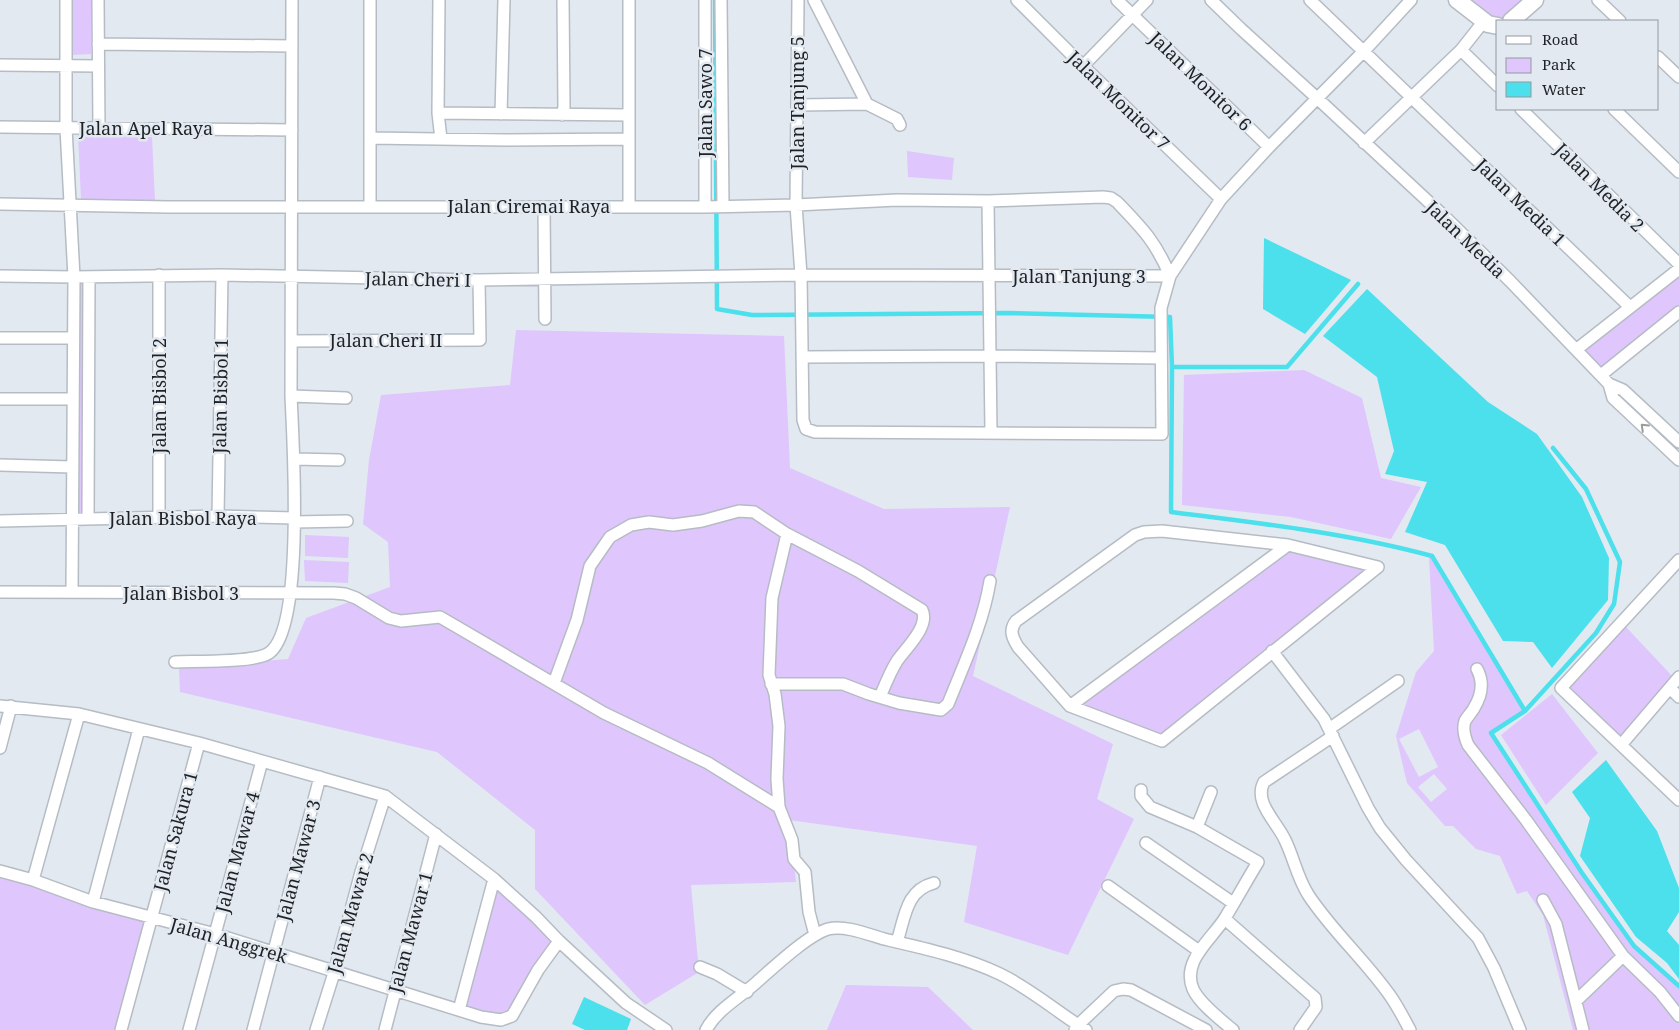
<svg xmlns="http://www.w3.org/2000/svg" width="1679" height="1030" font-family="'Noto Serif',serif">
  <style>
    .green { fill: #dfc6fd; fill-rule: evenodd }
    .water { fill: #4be0eb }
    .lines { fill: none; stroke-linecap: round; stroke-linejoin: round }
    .stream { stroke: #4be0eb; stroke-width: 4.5 }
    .street-casing { stroke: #b6bcc4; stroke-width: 14 }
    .secondary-casing { stroke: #b6bcc4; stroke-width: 19 }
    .street { stroke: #fff; stroke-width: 11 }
    .secondary { stroke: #fff; stroke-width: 16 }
    .oneway { stroke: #9a9b9c }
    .labels { text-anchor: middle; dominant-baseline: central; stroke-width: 5; stroke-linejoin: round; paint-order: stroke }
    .street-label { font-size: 18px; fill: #1f2124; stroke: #e2e9f1 }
  </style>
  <rect width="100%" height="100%" fill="#e2e9f1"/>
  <path class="green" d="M 71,0 L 91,0 L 91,54 L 71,55 Z
    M 1469,0 L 1528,0 L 1510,17 L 1493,19 Z
    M 78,135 L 152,137 L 155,201 L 81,199 Z
    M 907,151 L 954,158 L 952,180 L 908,177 Z
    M 1679,269 L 1679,312 L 1601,375 L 1577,349 Z
    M 77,280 L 87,280 L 85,517 L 75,516 Z
    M 516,330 L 784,336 L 790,468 L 884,509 L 1010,507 L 973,676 L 1113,744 L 1097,799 L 1134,819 L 1068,955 L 964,922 L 977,846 L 789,820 L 796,882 L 691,885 L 699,972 L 645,1005 L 535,889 L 535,830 L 437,752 L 180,692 L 179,668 L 288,659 L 306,618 L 390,587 L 388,542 L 363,524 L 369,460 L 381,395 L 510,385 Z
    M 1304,370 L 1362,398 L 1381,478 L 1421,487 L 1391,539 L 1291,517 L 1182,505 L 1184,375 Z
    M 305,535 L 349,537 L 348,558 L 305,556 Z
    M 1288,545 L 1378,567 L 1162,741 L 1070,706 Z
    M 1432,556 L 1525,711 L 1491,734 L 1582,873 L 1634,946 L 1679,986 L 1679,1030 L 1573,1030 L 1543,915 L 1527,891 L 1517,894 L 1500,856 L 1476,849 L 1453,826 L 1445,826 L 1407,783 L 1396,736 L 1416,672 L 1434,651 L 1429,558 ZM 1419,729 L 1438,767 L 1419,777 L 1399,739 ZM 1434,774 L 1447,789 L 1431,802 L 1418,787 Z
    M 304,560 L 349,562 L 348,583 L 305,581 Z
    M 1626,627 L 1673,677 L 1621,737 L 1569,686 Z
    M 1552,694 L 1598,753 L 1546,805 L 1501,735 Z
    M 0,871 L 151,918 L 121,1030 L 0,1030 Z
    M 494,879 L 559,941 L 512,1016 L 459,1010 Z
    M 846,985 L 928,987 L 973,1030 L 827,1030 Z"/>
  <path class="water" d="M 1264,238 L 1351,280 L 1305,334 L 1263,309 Z
    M 1367,289 L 1488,402 L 1537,434 L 1582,497 L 1609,558 L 1608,600 L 1552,668 L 1533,642 L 1503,641 L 1445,545 L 1405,532 L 1427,482 L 1385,474 L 1394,451 L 1377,377 L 1323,336 Z
    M 1606,760 L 1657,831 L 1679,888 L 1679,912 L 1667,931 L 1679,945 L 1679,979 L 1667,963 L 1636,937 L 1580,856 L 1590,818 L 1572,792 Z
    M 584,997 L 631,1019 L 627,1030 L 585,1030 L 572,1024 Z"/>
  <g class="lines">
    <path class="stream" d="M 715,0 L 717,309 L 752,315 L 1009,313 L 1170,317 L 1172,367 L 1171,512 C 1258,523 1347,533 1432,556 L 1525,711 L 1491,733 L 1582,873 L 1634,946 L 1679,986
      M 1172,367 L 1287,367 L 1358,284
      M 1525,711 L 1596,633 L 1614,604 L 1620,562 L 1586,489 L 1553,448"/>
    <defs>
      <path id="street" d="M 66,0 L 66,128 L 74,277 L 72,592
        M 98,0 L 99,128
        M 439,0 L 438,113 L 441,139
        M 721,0 L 723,206
        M 798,0 L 796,205 L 801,275 L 803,420 L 806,429 L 815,432 L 1162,434 L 1161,308 L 1170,276 L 1221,199 L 1269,147 L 1364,51 L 1411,0
        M 814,0 L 867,104 L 897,119 L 900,125
        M 1017,0 L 1083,66 L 1221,199
        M 1117,0 L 1269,147
        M 1211,0 L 1241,29 L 1318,99 L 1446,218 L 1510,281 L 1609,384 L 1613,398 L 1679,460
        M 1310,0 L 1630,307
        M 1598,0 L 1620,21
        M 98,44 L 292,46
        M 1461,50 L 1498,86
        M 1658,57 L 1679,77
        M 0,65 L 98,66
        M 1083,66 L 1147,0
        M 798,105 L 867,104
        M 1521,109 L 1679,264
        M 1614,109 L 1679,172
        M 438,113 L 629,115
        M 501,114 L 504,0
        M 562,115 L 564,107 L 563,0
        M 0,127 L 292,130
        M 370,138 L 507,140 L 629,139
        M 1364,143 L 1461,50 L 1480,26
        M 988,201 L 991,432
        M 0,204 L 168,207 L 705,207 L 796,205 L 897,200 L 988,201 L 1103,197 L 1111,198 L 1117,202 C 1142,228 1156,242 1170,276
        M 370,206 L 370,0
        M 629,206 L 629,0
        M 544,207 L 545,319
        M 705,207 L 705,0
        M 159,275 L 159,517
        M 0,276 L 74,277 L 222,275 L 479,280 L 801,275 L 1170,276
        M 0,338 L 73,338
        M 291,341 L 480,340 L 479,280
        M 1577,349 L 1679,269
        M 803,357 L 990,356 L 1161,358
        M 1601,375 L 1679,312
        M 1609,384 L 1623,390 L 1679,442
        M 291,396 L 346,398
        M 0,399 L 72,399
        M 294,459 L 339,460
        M 0,465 L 72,467
        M 218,516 L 222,275
        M 88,519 L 89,277
        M 0,521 L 218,516 L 294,518
        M 294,522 L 347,521
        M 1162,531 L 1288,545 L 1378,567 L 1162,741 L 1070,706 L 1018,647 C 1012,637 1009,630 1016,621 L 1135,535 L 1144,532 Z
        M 787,534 L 858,571 L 922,610 C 930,626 906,648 897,661 C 890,672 885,685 880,697
        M 1679,560 L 1561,688 L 1679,800
        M 0,592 L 334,593 L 345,594 L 356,598 L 389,618 L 401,621 L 440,617 L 604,713 L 708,763 L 779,807
        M 1272,651 L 1324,719 L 1368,808 L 1380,828 L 1406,860 L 1478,938 L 1494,968 L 1520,1030
        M 175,662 C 194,661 255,663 269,653 C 305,628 293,441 291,396 L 292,0
        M 1477,669 C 1484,682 1482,695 1474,708 C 1472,712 1467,717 1465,721 C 1462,729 1465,738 1468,745 L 1526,820 L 1623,956 L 1660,992 L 1679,1016
        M 554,683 L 577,620 L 590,566 L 610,537 L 631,525 L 649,522 L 673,525 L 702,521 L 739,511 L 754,512 L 787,534 L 772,598 L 769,675 L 775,694 L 779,726 L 777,779 L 779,807 L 792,840 L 794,859 L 805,872 L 809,912 L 815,935
        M 771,684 L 843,684 L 869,694 L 899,703 L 941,710 L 948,704 C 964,664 983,624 990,581
        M 1670,688 L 1679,697
        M 0,706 L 79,714 L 199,743 L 385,796 L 494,879 L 536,917 L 559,941 L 626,1003 L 666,1030
        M 1070,706 L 1288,545
        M 1329,729 L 1398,681
        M 1333,736 L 1264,782 C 1253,802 1277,822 1285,840 C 1294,858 1297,878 1309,896 C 1333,932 1366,961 1391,997 C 1398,1007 1404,1019 1410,1030
        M 1621,745 L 1679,677
        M 0,748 L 11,706
        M 1141,790 L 1141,796 L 1150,807 L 1197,827 L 1258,862 C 1247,880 1236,900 1225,918 C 1212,939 1181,961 1193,989 C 1199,1003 1221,1020 1233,1030
        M 1197,827 L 1211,792
        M 1146,843 L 1233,903
        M 0,871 L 33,880 L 93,902 L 215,934 L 481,1017 L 501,1020 L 512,1016 L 538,970 L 559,941
        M 33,880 L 79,714
        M 1108,886 L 1199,951
        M 1543,900 L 1556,924 L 1583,1030
        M 93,902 L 139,729
        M 1225,919 L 1315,998 L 1316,1007 L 1300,1030
        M 897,942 C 905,917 906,890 934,883
        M 700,967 L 717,974 L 747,992
        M 1576,1001 L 1623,956
        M 459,1010 L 494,879
        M 121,1030 L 199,743
        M 189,1030 L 262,761
        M 253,1030 L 320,777
        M 316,1030 L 334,973 L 361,872 L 385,796
        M 385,1030 L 436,834
        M 706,1030 C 717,1009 741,997 758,981 C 774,967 808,935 828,929 C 845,925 867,934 884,939 C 923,948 964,957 1000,974 C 1031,989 1057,1012 1086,1030
        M 1075,1030 L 1078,1025 L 1114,991 L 1123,989 L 1131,990 L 1206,1030"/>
      <path id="secondary" d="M 1457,0 L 1488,24 L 1498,26
        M 1511,21 L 1535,0"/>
    </defs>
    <use href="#street" class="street-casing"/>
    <use href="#secondary" class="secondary-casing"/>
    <use href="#street" class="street"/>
    <use href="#secondary" class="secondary"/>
  </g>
  <defs><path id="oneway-chevron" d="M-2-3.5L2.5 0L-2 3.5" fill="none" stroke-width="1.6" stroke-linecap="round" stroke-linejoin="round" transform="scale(1.25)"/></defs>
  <use class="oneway" href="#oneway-chevron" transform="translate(1644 427) rotate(-136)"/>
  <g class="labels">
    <g class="street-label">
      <text transform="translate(1201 81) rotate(44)">Jalan Monitor 6</text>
      <text transform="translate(1119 100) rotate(44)">Jalan Monitor 7</text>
      <text transform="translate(705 103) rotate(-90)">Jalan Sawo 7</text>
      <text transform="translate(797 103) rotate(-90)">Jalan Tanjung 5</text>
      <text x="146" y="128">Jalan Apel Raya</text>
      <text transform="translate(1600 187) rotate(45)">Jalan Media 2</text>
      <text transform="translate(1521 202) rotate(44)">Jalan Media 1</text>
      <text x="529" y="206">Jalan Ciremai Raya</text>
      <text transform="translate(1466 239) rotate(44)">Jalan Media</text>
      <text x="1079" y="276">Jalan Tanjung 3</text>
      <text transform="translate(418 279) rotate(1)">Jalan Cheri I</text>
      <text x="386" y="340">Jalan Cheri II</text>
      <text transform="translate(159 396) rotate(-90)">Jalan Bisbol 2</text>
      <text transform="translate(220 396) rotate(-89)">Jalan Bisbol 1</text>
      <text x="183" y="518">Jalan Bisbol Raya</text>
      <text x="181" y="593">Jalan Bisbol 3</text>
      <text transform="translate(175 831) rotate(-75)">Jalan Sakura 1</text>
      <text transform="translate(237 852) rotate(-75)">Jalan Mawar 4</text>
      <text transform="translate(298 860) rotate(-75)">Jalan Mawar 3</text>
      <text transform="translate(350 913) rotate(-74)">Jalan Mawar 2</text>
      <text transform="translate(410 932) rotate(-75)">Jalan Mawar 1</text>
      <text transform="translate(229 940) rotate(16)">Jalan Anggrek</text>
    </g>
  </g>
  <rect x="1496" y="20" width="162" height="90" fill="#e2e9f1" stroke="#94999f"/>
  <rect x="1506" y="36" width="25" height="8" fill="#ffffff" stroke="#94999f"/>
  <text x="1542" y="45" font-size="15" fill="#1f2124">Road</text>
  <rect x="1506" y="58" width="25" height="15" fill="#dfc6fd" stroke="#94999f"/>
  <text x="1542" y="70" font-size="15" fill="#1f2124">Park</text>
  <rect x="1506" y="82" width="25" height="15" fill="#4be0eb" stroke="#94999f"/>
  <text x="1542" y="95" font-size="15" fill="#1f2124">Water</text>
</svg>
